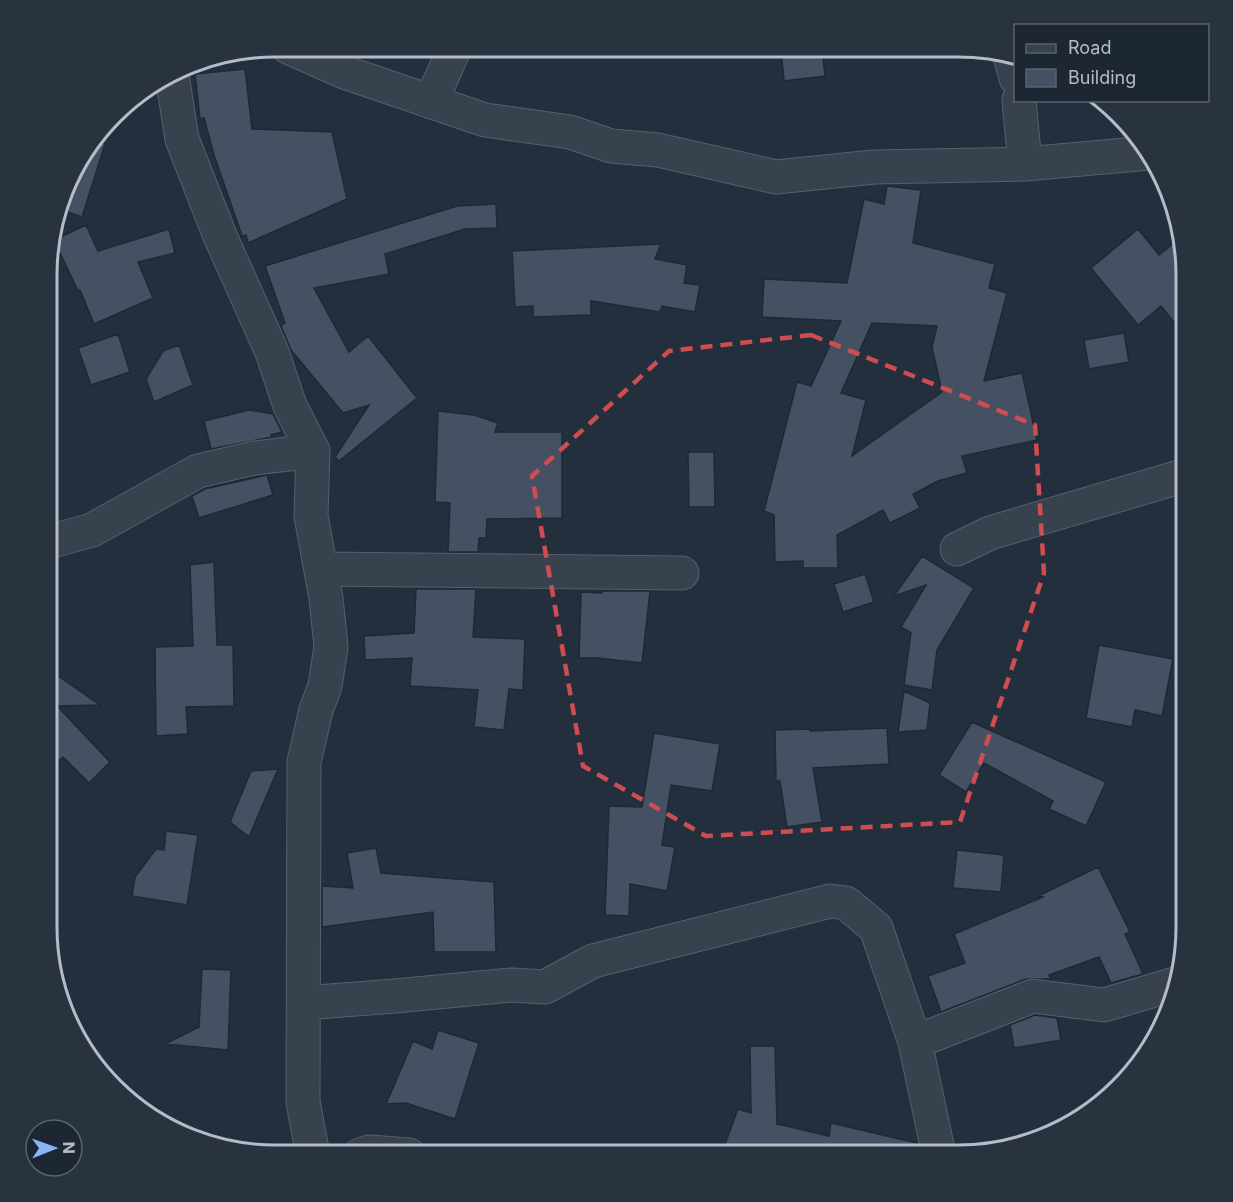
<svg xmlns="http://www.w3.org/2000/svg" width="1233" height="1202" font-family="Inter,sans-serif">
  <style>
    .building { fill: #455162; stroke: #1f2835; stroke-width: 1.5; fill-rule: evenodd }
    .lines { fill: none; stroke-linecap: round; stroke-linejoin: round }
    .minor-casing { stroke: #565f6c; stroke-width: 35 }
    .minor { stroke: #38414e; stroke-width: 33 }
    .marked { fill: none; stroke: #ce4d50; stroke-width: 4.5; stroke-dasharray: 12 8; stroke-linejoin: round }
    .rim { fill: none; stroke: #b4bcc9; stroke-width: 3 }
  </style>
  <rect width="100%" height="100%" fill="#242f3e"/>
  <path class="building" d="M 781,48 L 822,48 L 825,76 L 784,81 Z
    M 245,69 L 252,129 L 332,132 L 347,199 L 248,243 L 246,235 L 242,236 L 214,155 L 204,118 L 200,119 L 195,74 Z
    M 94,140 L 105,144 L 82,217 L 59,209 L 77,160 Z
    M 887,186 L 921,190 L 913,243 L 995,264 L 989,288 L 1007,293 L 984,381 L 1022,373 L 1037,440 L 962,456 L 967,473 L 938,481 L 913,494 L 920,508 L 890,523 L 883,510 L 837,535 L 838,568 L 803,568 L 803,561 L 775,562 L 774,515 L 764,511 L 797,382 L 811,386 L 841,321 L 762,317 L 764,279 L 847,283 L 864,199 L 884,204 ZM 872,323 L 937,326 L 932,347 L 942,392 L 852,456 L 866,400 L 841,393 Z
    M 496,204 L 497,228 L 465,229 L 385,254 L 389,274 L 314,288 L 349,352 L 368,336 L 417,398 L 339,461 L 335,457 L 369,405 L 343,413 L 291,350 L 281,326 L 285,323 L 265,266 L 457,206 Z
    M 86,225 L 98,251 L 169,229 L 175,253 L 138,262 L 153,298 L 94,324 L 80,290 L 78,291 L 54,240 Z
    M 1138,229 L 1159,255 L 1174,243 L 1185,255 L 1186,337 L 1161,306 L 1138,325 L 1091,268 Z
    M 661,244 L 655,259 L 687,265 L 684,283 L 700,285 L 695,312 L 662,306 L 660,312 L 591,301 L 591,315 L 533,317 L 533,306 L 515,307 L 512,251 Z
    M 1124,333 L 1129,362 L 1089,369 L 1084,340 Z
    M 118,334 L 130,372 L 91,385 L 78,348 Z
    M 179,345 L 193,385 L 154,402 L 146,379 L 163,351 Z
    M 249,410 L 273,414 L 282,432 L 271,435 L 272,437 L 211,449 L 204,421 Z
    M 438,411 L 474,415 L 498,423 L 495,432 L 562,432 L 562,518 L 487,519 L 486,538 L 479,538 L 478,552 L 448,552 L 450,503 L 435,502 Z
    M 688,452 L 714,452 L 715,507 L 689,507 Z
    M 267,475 L 273,495 L 199,518 L 192,496 L 205,489 Z
    M 922,556 L 974,588 L 937,650 L 932,690 L 904,685 L 911,633 L 901,627 L 926,585 L 894,596 Z
    M 214,562 L 217,645 L 233,645 L 234,706 L 186,707 L 188,734 L 156,736 L 155,647 L 193,646 L 190,565 Z
    M 865,574 L 874,602 L 843,612 L 834,584 Z
    M 416,589 L 476,589 L 473,637 L 525,639 L 523,690 L 509,689 L 504,730 L 474,727 L 478,690 L 410,686 L 412,658 L 365,660 L 364,636 L 414,633 Z
    M 602,591 L 650,591 L 642,663 L 598,658 L 579,658 L 581,592 L 602,593 Z
    M 1099,645 L 1173,659 L 1162,716 L 1135,710 L 1132,727 L 1086,718 Z
    M 48,669 L 100,705 L 57,706 L 110,762 L 89,783 L 63,757 L 48,771 Z
    M 904,691 L 930,703 L 927,730 L 898,732 Z
    M 972,722 L 1106,782 L 1086,826 L 1049,809 L 1053,801 L 984,763 L 966,792 L 939,775 Z
    M 887,728 L 889,764 L 813,768 L 822,822 L 787,827 L 780,781 L 776,781 L 775,730 L 810,729 L 810,731 Z
    M 654,733 L 720,744 L 712,791 L 671,785 L 662,845 L 675,847 L 667,891 L 630,884 L 629,916 L 605,915 L 609,806 L 642,807 Z
    M 278,769 L 249,837 L 230,822 L 251,771 Z
    M 166,831 L 198,835 L 187,905 L 132,896 L 135,877 L 156,849 L 164,850 Z
    M 376,848 L 381,873 L 494,882 L 496,952 L 434,952 L 433,912 L 322,927 L 322,886 L 353,888 L 347,853 Z
    M 957,850 L 1004,855 L 1001,892 L 953,888 Z
    M 1098,867 L 1130,932 L 1125,934 L 1143,974 L 1111,983 L 1099,957 L 1049,975 L 1050,979 L 1026,979 L 941,1012 L 928,976 L 965,963 L 954,934 L 1043,897 L 1038,896 Z
    M 202,969 L 231,970 L 228,1050 L 165,1044 L 199,1027 Z
    M 1035,1015 L 1057,1018 L 1061,1040 L 1014,1048 L 1010,1025 Z
    M 438,1030 L 479,1043 L 455,1119 L 406,1103 L 386,1104 L 413,1041 L 432,1049 Z
    M 750,1046 L 775,1046 L 777,1124 L 829,1136 L 831,1123 L 917,1143 L 920,1155 L 721,1155 L 738,1109 L 751,1113 Z"/>
  <g class="lines">
    <defs>
      <path id="minor" d="M 288,47 L 344,72 L 485,120 L 570,132 L 611,146 L 658,150 L 776,177 L 874,167 L 1025,164 L 1149,153
        M 1010,56 L 1016,78
        M 172,75 L 182,139 L 220,236 L 272,352 L 290,406 L 313,451 L 311,516 L 326,598 L 331,647 L 325,686 L 316,710 L 304,762 L 303,1102 L 313,1155
        M 1019,100 L 1025,164
        M 431,102 L 455,47
        M 49,542 L 92,530 L 198,471 L 254,458 L 313,451
        M 957,549 L 990,533 L 1186,475
        M 321,569 L 682,573
        M 304,1003 L 395,996 L 512,985 L 545,987 L 593,961 L 830,901 L 846,903 L 876,928 L 915,1042 L 939,1155
        M 915,1042 L 1033,996 L 1104,1005 L 1175,984
        M 360,1155 L 369,1152 L 409,1155"/>
    </defs>
    <use href="#minor" class="minor-casing"/>
    <use href="#minor" class="minor"/>
  </g>
  <path class="marked" d="M 811,335 L 1035,425 L 1044,573 L 960,822 L 706,836 L 583,766 L 532,476 L 669,351 Z"/>
  <path d="M0 0H1233V1202H0ZM275 57H958A218 218 0 0 1 1176 275V927A218 218 0 0 1 958 1145H275A218 218 0 0 1 57 927V275A218 218 0 0 1 275 57Z" fill="#29323f" fill-rule="evenodd"/>
  <path class="rim" d="M275 57H958A218 218 0 0 1 1176 275V927A218 218 0 0 1 958 1145H275A218 218 0 0 1 57 927V275A218 218 0 0 1 275 57Z"/>
  <rect x="1014" y="24" width="195" height="78" fill="#1d2633" stroke="#59626f" stroke-width="1.5"/>
  <rect x="1026" y="44" width="30" height="9" fill="#38414e" stroke="#59626f" stroke-width="1.5"/>
  <text x="1068" y="54" font-size="18" fill="#b4bcc9">Road</text>
  <rect x="1026" y="69" width="30" height="18" fill="#455162" stroke="#59626f" stroke-width="1.5"/>
  <text x="1068" y="84" font-size="18" fill="#b4bcc9">Building</text>
  <g transform="translate(54 1148) rotate(89)"><circle r="28" fill="#1d2633" stroke="#59626f" stroke-width="1.5"/>
  <path d="M0-4.5L10 22L0 15L-10 22Z" fill="#8ab4f8"/>
  <text y="-9" font-size="16" font-weight="bold" text-anchor="middle" fill="#b4bcc9">N</text>
  </g>
</svg>
